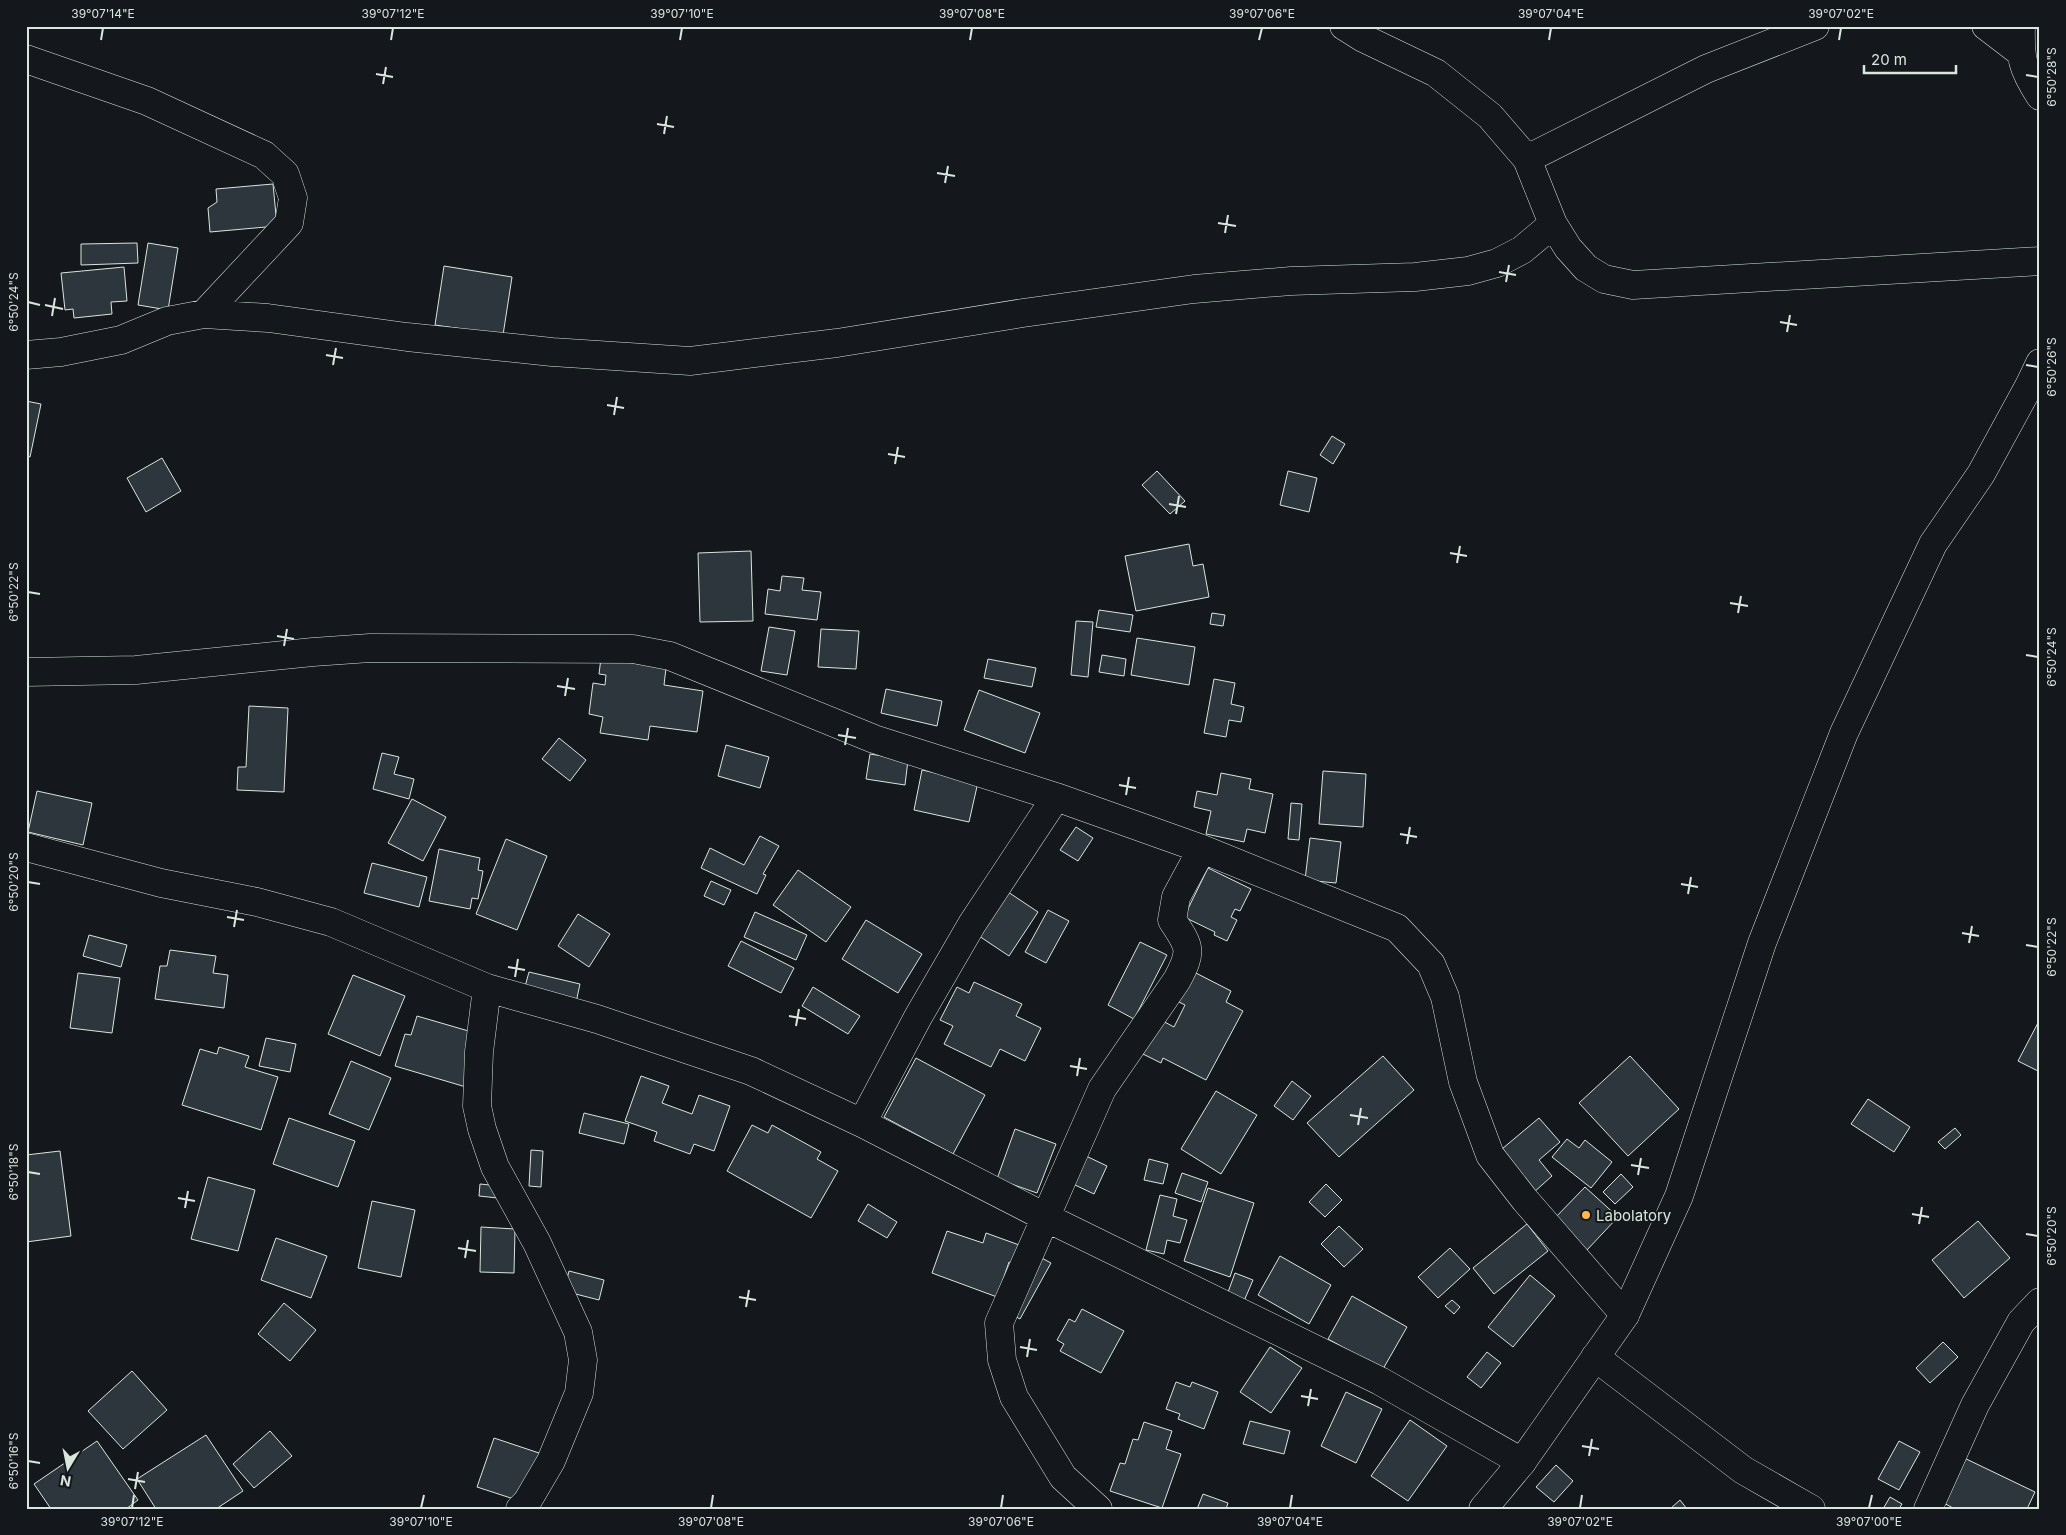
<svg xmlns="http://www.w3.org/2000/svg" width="2066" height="1535" font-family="Inter,sans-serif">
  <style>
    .building { fill: #2c363c; stroke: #d8e6dc }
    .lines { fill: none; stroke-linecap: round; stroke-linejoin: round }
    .minor-casing { stroke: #d8e6dc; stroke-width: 29 }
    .tertiary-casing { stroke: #d8e6dc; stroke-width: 29 }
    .minor { stroke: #14181c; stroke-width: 28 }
    .tertiary { stroke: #14181c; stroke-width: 28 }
    .ticks { fill: none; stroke: #d8e6dc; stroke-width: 2 }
    .poi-dot { fill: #ffb74d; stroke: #14181c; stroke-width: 2 }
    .labels { text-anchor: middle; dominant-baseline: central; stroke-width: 4; stroke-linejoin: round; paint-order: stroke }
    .poi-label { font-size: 15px; fill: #d8e6dc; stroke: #14181c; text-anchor: start }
    .neatline { fill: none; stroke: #d8e6dc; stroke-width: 2 }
    .ticks-label { font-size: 12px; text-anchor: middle; fill: #d8e6dc }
  </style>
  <rect width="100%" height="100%" fill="#14181c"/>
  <path class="building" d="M 273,184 L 277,226 L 210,232 L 208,208 L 217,202 L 216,189 Z
    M 137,243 L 138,263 L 81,265 L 81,244 Z
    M 148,243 L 178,248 L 168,310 L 138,305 Z
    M 444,266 L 512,277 L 503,335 L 435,325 Z
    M 124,267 L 127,301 L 111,302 L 112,314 L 74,318 L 73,309 L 65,310 L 61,273 Z
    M 26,401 L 41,404 L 30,457 L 26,456 Z
    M 1332,436 L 1345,444 L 1333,464 L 1320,455 Z
    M 162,458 L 181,491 L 146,512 L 127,478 Z
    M 1157,471 L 1185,501 L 1170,514 L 1142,485 Z
    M 1288,471 L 1317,478 L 1309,512 L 1280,505 Z
    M 1189,544 L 1193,566 L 1203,564 L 1209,597 L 1136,611 L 1125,556 Z
    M 751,551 L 753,621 L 700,622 L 698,553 Z
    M 782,576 L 804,578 L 802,590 L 821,592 L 817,620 L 765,614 L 768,589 L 780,591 Z
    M 1099,610 L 1133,615 L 1130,632 L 1096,627 Z
    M 1212,613 L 1225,615 L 1223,626 L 1210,624 Z
    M 1076,621 L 1093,622 L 1088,677 L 1071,675 Z
    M 769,627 L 795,631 L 787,675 L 761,671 Z
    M 821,629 L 859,631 L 856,669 L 818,667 Z
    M 1137,638 L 1195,647 L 1189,685 L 1131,675 Z
    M 1102,655 L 1126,659 L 1124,676 L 1099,672 Z
    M 601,658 L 666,668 L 664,685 L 703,691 L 697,732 L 650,726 L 648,740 L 600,733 L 603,717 L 589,714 L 593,683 L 605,685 L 606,675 L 599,674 Z
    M 988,659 L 1036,668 L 1032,687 L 984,678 Z
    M 1214,679 L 1235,683 L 1231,704 L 1244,707 L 1241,722 L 1229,720 L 1226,737 L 1204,733 Z
    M 886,689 L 942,701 L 937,726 L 881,713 Z
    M 979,690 L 1040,713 L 1025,753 L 964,730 Z
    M 249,706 L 288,708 L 284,792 L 237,790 L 238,767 L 246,767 Z
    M 559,738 L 586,760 L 570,781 L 542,759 Z
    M 726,745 L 769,757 L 760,788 L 718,776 Z
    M 382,753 L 399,757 L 394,774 L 414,779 L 409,799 L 373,789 Z
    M 870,754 L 908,760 L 905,785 L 866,779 Z
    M 922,770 L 978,782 L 969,822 L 914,810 Z
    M 1323,771 L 1366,774 L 1363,827 L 1319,824 Z
    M 1221,773 L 1251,779 L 1249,789 L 1273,794 L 1265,833 L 1247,829 L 1244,842 L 1206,834 L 1211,811 L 1194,807 L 1197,791 L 1217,795 Z
    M 37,791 L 92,803 L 83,845 L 28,832 Z
    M 412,799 L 446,817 L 423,861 L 388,843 Z
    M 1291,803 L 1302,804 L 1299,840 L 1288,839 Z
    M 1076,827 L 1093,838 L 1078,861 L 1060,850 Z
    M 760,836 L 779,846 L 763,874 L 766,875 L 757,894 L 701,868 L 710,848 L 744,865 Z
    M 1310,838 L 1341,842 L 1336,883 L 1305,880 Z
    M 506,839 L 547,856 L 517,930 L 476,914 Z
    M 439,849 L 480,858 L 478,870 L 483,871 L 478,899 L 472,898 L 470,909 L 429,901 Z
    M 372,863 L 427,877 L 419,907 L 364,893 Z
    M 1208,868 L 1251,889 L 1240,911 L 1235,909 L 1231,917 L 1237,920 L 1227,941 L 1214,935 L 1215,932 L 1184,917 Z
    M 798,870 L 851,907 L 826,942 L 773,905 Z
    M 711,881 L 731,890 L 724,905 L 704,896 Z
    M 999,886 L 1038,912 L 1009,956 L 970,930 Z
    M 1048,910 L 1069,921 L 1046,963 L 1025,952 Z
    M 755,912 L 807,935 L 796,960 L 744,937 Z
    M 578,914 L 610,934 L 589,967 L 558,946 Z
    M 866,920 L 922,954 L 898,993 L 842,959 Z
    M 89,935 L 127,945 L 121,967 L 83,956 Z
    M 741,941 L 794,968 L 781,993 L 728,966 Z
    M 1140,942 L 1167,955 L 1134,1019 L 1108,1005 Z
    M 170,950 L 216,956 L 213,973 L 228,975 L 224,1008 L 155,999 L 160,966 L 167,966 Z
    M 1190,970 L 1231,991 L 1226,1002 L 1243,1011 L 1206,1080 L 1163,1058 L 1161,1063 L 1141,1053 L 1159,1019 L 1174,1027 L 1185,1005 L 1175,1000 Z
    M 529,972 L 580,984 L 575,1007 L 523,994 Z
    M 78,973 L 120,978 L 112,1033 L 70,1028 Z
    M 353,975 L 405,996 L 380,1056 L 328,1034 Z
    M 974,982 L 1022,1004 L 1016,1016 L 1041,1028 L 1025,1061 L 1000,1049 L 991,1067 L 944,1044 L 953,1026 L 940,1020 L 957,987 L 969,993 Z
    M 813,987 L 860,1016 L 848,1034 L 802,1006 Z
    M 417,1016 L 472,1032 L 466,1087 L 395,1066 L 405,1034 L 411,1035 Z
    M 2040,1019 L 2040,1072 L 2018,1061 Z
    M 266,1038 L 296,1044 L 290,1072 L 259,1066 Z
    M 219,1047 L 249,1056 L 245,1067 L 278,1077 L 261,1130 L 182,1105 L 200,1049 L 217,1054 Z
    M 1383,1056 L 1414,1090 L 1339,1157 L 1307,1123 Z
    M 1630,1056 L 1679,1109 L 1628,1156 L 1579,1103 Z
    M 916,1058 L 985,1095 L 953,1154 L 884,1117 Z
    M 351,1061 L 391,1078 L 369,1130 L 329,1114 Z
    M 641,1076 L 669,1086 L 662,1103 L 692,1114 L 699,1095 L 730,1106 L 714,1151 L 694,1144 L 690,1154 L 654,1141 L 657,1132 L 625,1121 Z
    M 1292,1081 L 1311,1096 L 1293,1120 L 1274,1106 Z
    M 1216,1091 L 1257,1115 L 1221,1174 L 1181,1149 Z
    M 1868,1099 L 1910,1127 L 1894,1152 L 1851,1124 Z
    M 584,1113 L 629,1124 L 624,1144 L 579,1133 Z
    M 289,1118 L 355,1141 L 338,1187 L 273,1164 Z
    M 1539,1118 L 1560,1142 L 1539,1160 L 1552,1176 L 1533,1193 L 1496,1154 Z
    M 752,1125 L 768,1133 L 772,1125 L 821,1152 L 817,1159 L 838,1171 L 811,1218 L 727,1171 Z
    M 1955,1128 L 1961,1135 L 1945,1149 L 1938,1142 Z
    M 1015,1129 L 1056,1144 L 1037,1193 L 997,1179 Z
    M 1567,1139 L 1579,1148 L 1585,1140 L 1612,1162 L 1591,1188 L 1552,1157 Z
    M 531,1150 L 543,1151 L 541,1187 L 529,1186 Z
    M 60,1151 L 71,1236 L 26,1242 L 26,1155 Z
    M 1086,1156 L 1107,1166 L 1094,1194 L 1073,1184 Z
    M 1149,1159 L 1168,1164 L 1163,1184 L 1144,1180 Z
    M 1182,1173 L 1208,1182 L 1201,1202 L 1175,1193 Z
    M 1621,1174 L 1633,1187 L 1615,1204 L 1603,1192 Z
    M 208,1177 L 255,1190 L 238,1251 L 191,1239 Z
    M 480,1184 L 499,1186 L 498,1198 L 479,1196 Z
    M 1326,1184 L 1342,1200 L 1325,1217 L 1309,1202 Z
    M 1585,1187 L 1618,1217 L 1586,1251 L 1553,1220 Z
    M 1208,1188 L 1254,1203 L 1230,1277 L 1184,1261 Z
    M 1160,1195 L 1177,1199 L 1173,1216 L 1187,1220 L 1180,1243 L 1167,1240 L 1164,1254 L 1146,1250 Z
    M 372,1201 L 415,1210 L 401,1277 L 358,1268 Z
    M 868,1204 L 897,1222 L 887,1238 L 858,1221 Z
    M 1978,1221 L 2010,1258 L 1964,1298 L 1932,1260 Z
    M 1527,1224 L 1548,1251 L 1494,1294 L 1473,1268 Z
    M 1339,1226 L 1363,1249 L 1344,1267 L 1321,1244 Z
    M 481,1227 L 515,1229 L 514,1273 L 480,1272 Z
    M 947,1231 L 983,1243 L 986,1233 L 1022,1246 L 1016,1265 L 1009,1262 L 997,1297 L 932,1273 Z
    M 276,1238 L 327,1256 L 311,1298 L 261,1280 Z
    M 1450,1248 L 1470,1269 L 1438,1298 L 1418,1277 Z
    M 1036,1255 L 1051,1263 L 1020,1319 L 1006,1311 Z
    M 1280,1256 L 1331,1285 L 1309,1324 L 1258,1295 Z
    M 569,1271 L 604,1280 L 599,1300 L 564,1291 Z
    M 1235,1273 L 1253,1280 L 1244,1301 L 1227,1295 Z
    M 1530,1275 L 1555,1296 L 1513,1347 L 1488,1327 Z
    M 1352,1296 L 1407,1327 L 1383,1369 L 1328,1339 Z
    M 1452,1300 L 1460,1307 L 1454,1314 L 1445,1306 Z
    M 284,1303 L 316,1330 L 290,1361 L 258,1334 Z
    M 1082,1309 L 1124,1331 L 1101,1373 L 1060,1351 L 1064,1344 L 1057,1340 L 1069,1319 L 1075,1322 Z
    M 1943,1342 L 1958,1357 L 1930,1383 L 1916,1368 Z
    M 1270,1347 L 1302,1368 L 1271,1413 L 1240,1392 Z
    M 1487,1352 L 1501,1363 L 1481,1388 L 1467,1377 Z
    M 132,1371 L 167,1410 L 123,1449 L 88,1411 Z
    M 1176,1382 L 1190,1387 L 1192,1382 L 1218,1392 L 1204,1429 L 1178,1419 L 1180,1414 L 1166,1409 Z
    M 1346,1392 L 1382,1409 L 1356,1463 L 1321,1446 Z
    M 1410,1420 L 1447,1446 L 1408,1501 L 1371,1476 Z
    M 1250,1421 L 1290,1431 L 1284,1454 L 1243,1444 Z
    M 1144,1422 L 1172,1431 L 1166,1449 L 1181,1454 L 1162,1508 L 1110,1491 L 1120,1463 L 1125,1464 L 1133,1439 L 1138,1440 Z
    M 270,1431 L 292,1456 L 254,1488 L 233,1464 Z
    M 206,1435 L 243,1491 L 216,1509 L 156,1509 L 137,1479 Z
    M 494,1438 L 542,1454 L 526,1503 L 477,1487 Z
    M 97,1441 L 138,1500 L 126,1509 L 51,1509 L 34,1484 Z
    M 1899,1441 L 1920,1452 L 1899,1490 L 1878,1479 Z
    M 1960,1456 L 2035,1492 L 2027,1509 L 1955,1509 L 1938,1500 Z
    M 1556,1465 L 1573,1481 L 1554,1502 L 1536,1487 Z
    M 1203,1494 L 1228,1503 L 1226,1509 L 1197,1509 Z
    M 1890,1497 L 1902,1504 L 1899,1509 L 1883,1509 Z
    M 1680,1500 L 1687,1509 L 1670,1509 Z"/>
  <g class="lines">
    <defs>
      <path id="minor" d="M 1344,26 L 1363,38 L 1436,73 L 1490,116 L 1527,159 L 1553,224 L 1568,248 L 1586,268 L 1604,279 L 1633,285 L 2040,261
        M 1986,26 L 2020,52
        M 2021,26 C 2020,58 2022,68 2040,96
        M 26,59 L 147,101 L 264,155 L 285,174 L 293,198 L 289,223 L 204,314
        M 1527,159 L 1706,69 L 1815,26
        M 26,355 L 61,352 L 121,340 L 167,321 L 204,314 L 268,318 L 407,337 L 552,352 L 690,361 L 837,343 L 1023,313 L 1194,289 L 1291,281 L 1415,277 L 1468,271 L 1497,263 L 1522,250 L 1553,224
        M 26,672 L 136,670 L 313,652 L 370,648 L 633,649 L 670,656 L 874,739 L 1056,797 L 1202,849 L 1397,928 L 1431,964 L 1445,997 L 1463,1082 L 1490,1155 L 1525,1200 L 1625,1315
        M 26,847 L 161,883 L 257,902 L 331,922 L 487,988 L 597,1019 L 751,1071 L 862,1123 L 1047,1218 L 1380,1381 L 1522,1462
        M 487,988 L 479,1052 L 477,1106 L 482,1129 L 495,1167 L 537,1243 L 578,1332 L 583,1360 L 579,1393 L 551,1461 L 527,1502 L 520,1509
        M 862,1123 L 918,1017 L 972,924 L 1056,797
        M 1595,1357 L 1743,1470 L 1811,1509
        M 1098,1509 L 1063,1477 L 1014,1397 L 1002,1360 L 999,1323 L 1102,1089 L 1177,980 C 1193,950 1190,947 1172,920 L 1176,897 L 1202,849
        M 1928,1509 L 1975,1405 L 2021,1322 L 2040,1302"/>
      <path id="tertiary" d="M 1483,1509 L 1522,1462 L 1625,1315 L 1679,1196 L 1762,943 L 1844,733 L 1933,544 L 1981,474 L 2029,386 L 2040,363"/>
    </defs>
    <use href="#minor" class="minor-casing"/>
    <use href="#tertiary" class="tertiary-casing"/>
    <use href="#minor" class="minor"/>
    <use href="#tertiary" class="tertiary"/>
  </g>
  <path class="ticks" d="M 101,40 L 103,28M 391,40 L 393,28M 680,40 L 682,28M 970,40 L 972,28M 1259,40 L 1262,28M 1549,40 L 1551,28M 1839,40 L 1841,28M 376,74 L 393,77M 2026,75 L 2038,77M 383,84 L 386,67M 657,124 L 674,127M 664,134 L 667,116M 937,173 L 955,176M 945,183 L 948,166M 1218,223 L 1236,226M 1225,233 L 1228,215M 1499,272 L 1516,275M 1506,282 L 1509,265M 28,302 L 40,305M 45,305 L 63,309M 52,316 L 55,298M 1780,322 L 1797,325M 1787,332 L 1790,315M 326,355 L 343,358M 333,365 L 336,348M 2026,365 L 2038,367M 607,405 L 624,408M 614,415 L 617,397M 888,454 L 905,457M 895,464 L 898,447M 1169,504 L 1186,507M 1176,514 L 1179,496M 1450,553 L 1467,556M 1457,563 L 1460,546M 28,592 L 40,594M 1730,603 L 1748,606M 1738,613 L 1741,596M 277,636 L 294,639M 284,646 L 287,629M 2026,655 L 2038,657M 557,686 L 575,689M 565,696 L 568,678M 838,735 L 856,738M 845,745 L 848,728M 1119,785 L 1136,788M 1126,795 L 1129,777M 1400,834 L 1417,837M 1407,844 L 1410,827M 28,882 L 40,884M 1681,884 L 1698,887M 1688,894 L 1691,877M 227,917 L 244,920M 234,927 L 237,910M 1962,933 L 1979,936M 1969,943 L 1972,926M 2026,945 L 2038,947M 508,967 L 525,970M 515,977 L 518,959M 789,1016 L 806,1019M 796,1026 L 799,1009M 1070,1066 L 1087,1069M 1077,1076 L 1080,1058M 1350,1115 L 1368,1118M 1358,1125 L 1361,1108M 1631,1165 L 1649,1168M 28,1172 L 40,1174M 1638,1175 L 1641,1158M 178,1198 L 195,1201M 185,1208 L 188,1191M 1912,1214 L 1929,1217M 1919,1224 L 1922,1207M 2026,1234 L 2038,1236M 458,1248 L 476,1251M 465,1258 L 468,1240M 739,1297 L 756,1300M 746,1307 L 749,1290M 1020,1347 L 1037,1350M 1027,1357 L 1030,1339M 1301,1396 L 1318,1399M 1308,1406 L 1311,1389M 1582,1446 L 1599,1449M 1589,1456 L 1592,1439M 28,1461 L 40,1463M 128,1479 L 145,1482M 135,1489 L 138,1472M 132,1508 L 134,1495M 421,1508 L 424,1495M 711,1508 L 713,1495M 1001,1508 L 1003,1495M 1290,1508 L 1292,1495M 1580,1508 L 1582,1495M 1869,1508 L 1872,1495"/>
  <circle class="poi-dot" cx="1586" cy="1215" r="5"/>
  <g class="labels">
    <g class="poi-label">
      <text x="1596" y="1215">Labolatory</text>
    </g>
  </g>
  <rect width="2066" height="1535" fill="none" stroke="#14181c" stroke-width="55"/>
  <g transform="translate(68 1468) rotate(190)" stroke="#14181c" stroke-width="4" paint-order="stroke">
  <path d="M0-4L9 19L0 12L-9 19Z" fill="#d8e6dc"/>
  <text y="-8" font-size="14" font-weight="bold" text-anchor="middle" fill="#d8e6dc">N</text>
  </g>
  <path d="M1864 65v8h92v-8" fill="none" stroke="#d8e6dc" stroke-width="2.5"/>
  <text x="1871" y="65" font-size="15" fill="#d8e6dc" stroke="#14181c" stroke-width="4" paint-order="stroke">20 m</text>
  <rect x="28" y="28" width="2010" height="1480" class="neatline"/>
  <g class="ticks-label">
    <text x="103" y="18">39°07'14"E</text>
    <text x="393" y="18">39°07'12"E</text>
    <text x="682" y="18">39°07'10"E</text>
    <text x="972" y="18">39°07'08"E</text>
    <text x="1262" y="18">39°07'06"E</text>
    <text x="1551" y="18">39°07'04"E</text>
    <text x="1841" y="18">39°07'02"E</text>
    <text transform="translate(2052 77) rotate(-90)" y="4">6°50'28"S</text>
    <text transform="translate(14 302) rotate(-90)" y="4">6°50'24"S</text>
    <text transform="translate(2052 367) rotate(-90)" y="4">6°50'26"S</text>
    <text transform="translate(14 592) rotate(-90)" y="4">6°50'22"S</text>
    <text transform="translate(2052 657) rotate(-90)" y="4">6°50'24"S</text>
    <text transform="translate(14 882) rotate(-90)" y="4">6°50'20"S</text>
    <text transform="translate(2052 947) rotate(-90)" y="4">6°50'22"S</text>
    <text transform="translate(14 1172) rotate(-90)" y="4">6°50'18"S</text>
    <text transform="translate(2052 1236) rotate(-90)" y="4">6°50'20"S</text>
    <text transform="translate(14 1461) rotate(-90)" y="4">6°50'16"S</text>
    <text x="132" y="1526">39°07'12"E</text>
    <text x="421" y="1526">39°07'10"E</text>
    <text x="711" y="1526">39°07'08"E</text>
    <text x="1001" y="1526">39°07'06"E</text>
    <text x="1290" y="1526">39°07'04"E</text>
    <text x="1580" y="1526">39°07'02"E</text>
    <text x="1869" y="1526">39°07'00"E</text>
  </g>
</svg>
